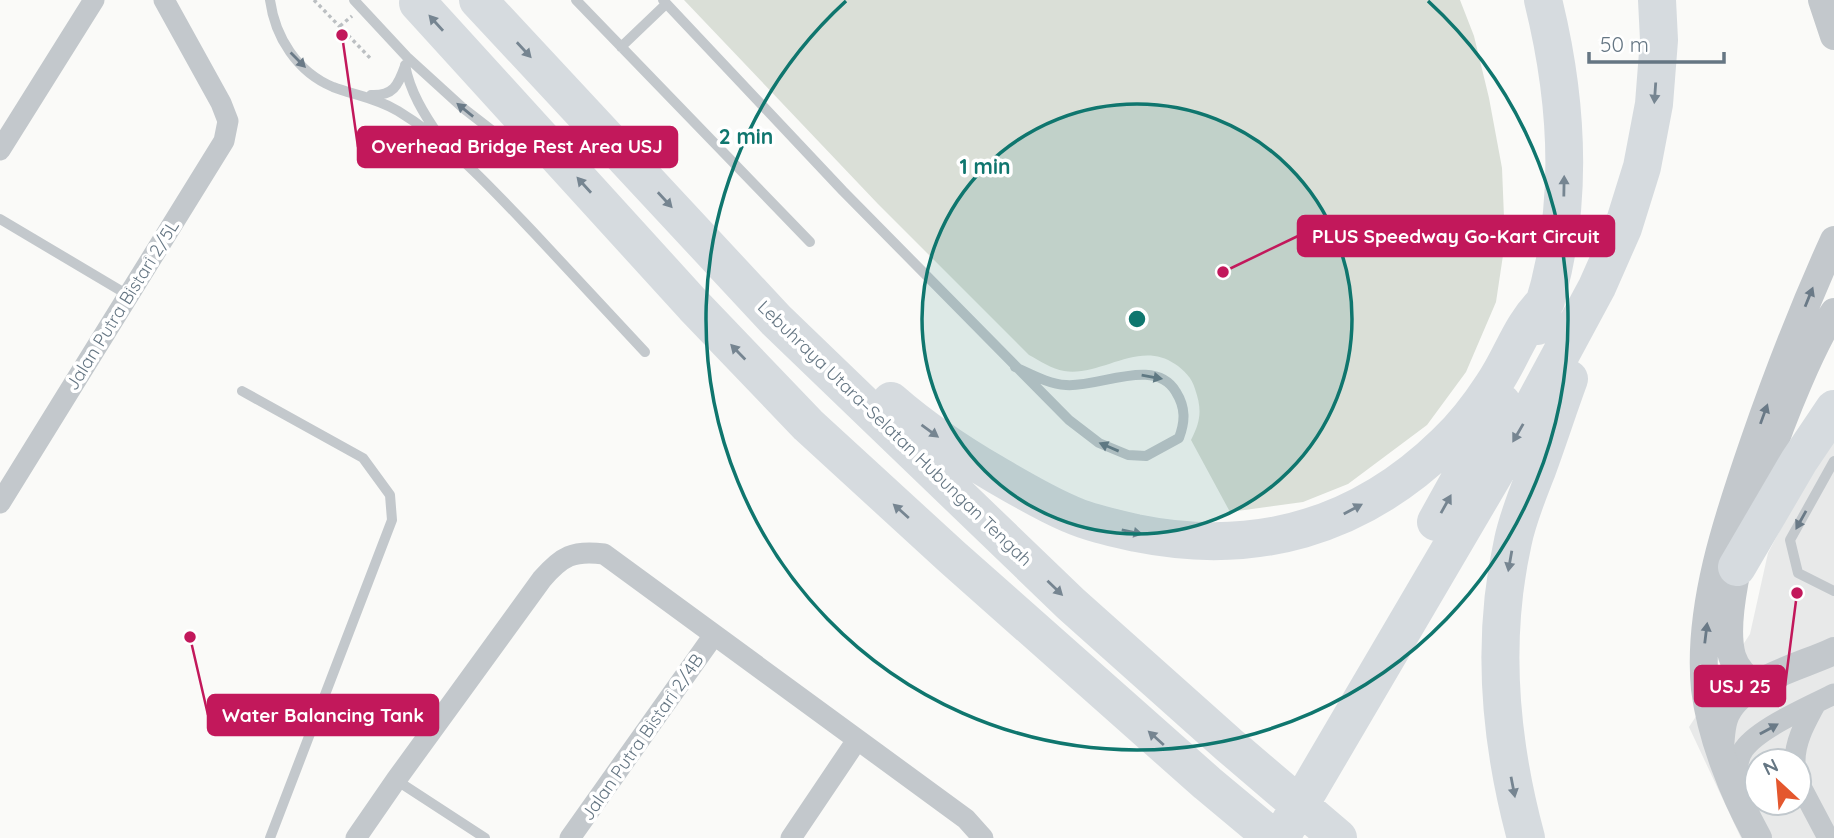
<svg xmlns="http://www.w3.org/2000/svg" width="1834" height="838" font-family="Quicksand,sans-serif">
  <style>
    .built { fill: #e8e9e9; fill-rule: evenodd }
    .green { fill: #dadfd7 }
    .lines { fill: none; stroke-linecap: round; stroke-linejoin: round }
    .path { stroke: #bbbfc2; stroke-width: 3.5; stroke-dasharray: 3.5 3.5; stroke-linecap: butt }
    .service { stroke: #c3c8cc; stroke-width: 10 }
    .minor { stroke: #c3c8cc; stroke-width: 21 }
    .tertiary { stroke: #c3c8cc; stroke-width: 28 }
    .motorway { stroke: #d6dbdf; stroke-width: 38 }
    .oneway { fill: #768591 }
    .oneway2 { fill: #6a7a87 }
    .ring { fill: none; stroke: #0f766e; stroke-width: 3.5 }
    .labels { text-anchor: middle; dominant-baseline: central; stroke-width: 7; stroke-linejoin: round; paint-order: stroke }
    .street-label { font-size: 18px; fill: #657683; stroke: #fff }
    .centre { fill: #0f766e; stroke: #fff; stroke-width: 3.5 }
    .ring-label { font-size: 21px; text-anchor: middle; font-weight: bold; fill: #0f766e; stroke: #fff; stroke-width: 7; stroke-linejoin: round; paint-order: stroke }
    .leader { fill: none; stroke: #c2185b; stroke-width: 2.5 }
    .callout-dot { fill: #c2185b; stroke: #fff; stroke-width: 2.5 }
    .callout { fill: #c2185b; stroke: #c2185b; stroke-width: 2.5 }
    .callout-label { font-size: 19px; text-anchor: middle; font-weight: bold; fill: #fff }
  </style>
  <rect width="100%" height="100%" fill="#fafaf8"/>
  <path class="built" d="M 1834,428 L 1834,838 L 1741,838 L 1689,727 L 1750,634 L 1768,553 ZM 1757,761 L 1799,761 L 1799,803 L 1757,803 Z"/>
  <path class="green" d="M 684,0 L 1460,0 L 1474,36 L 1489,98 L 1502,168 L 1505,242 L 1496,302 L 1466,372 L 1427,425 L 1348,484 L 1303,502 L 1230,512 L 1191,440 C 1201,421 1202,409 1195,389 C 1192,378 1184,370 1175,364 C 1139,339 1101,377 1064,371 C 1052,369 1040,361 1029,355 L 878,204 Z"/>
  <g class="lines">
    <path class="path" d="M 314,0 L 372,60
      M 340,26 L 352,16"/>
    <path class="service" d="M 270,0 C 275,37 297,72 333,87 C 354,95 377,98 398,111 C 451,143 493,190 536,235 C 572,274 609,313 645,352
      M 354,0 L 407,57 L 463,108 L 494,132 L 525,140
      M 576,0 L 810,242
      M 663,0 L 843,191 L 1069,420 L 1099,443 L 1128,455 L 1146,456 L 1179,438 C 1185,422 1186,408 1176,392 C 1155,356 1099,388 1066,385 C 1048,384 1031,374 1015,367
      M 621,47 L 666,4
      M 405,65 C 410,92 424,114 439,136
      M 371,95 C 393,96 398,86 405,66
      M 0,219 L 128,295
      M 242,391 L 363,458 L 390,495 L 392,520 L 270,838
      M 1834,461 L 1790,540 L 1798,573 L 1834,591
      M 396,780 L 485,838"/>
    <path class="minor" d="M 0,150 L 94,0
      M 0,503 L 224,141 L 228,121 L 221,103 L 164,0
      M 1795,761 C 1795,740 1806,722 1816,703
      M 1799,783 L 1828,838
      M 1739,791 C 1737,778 1735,760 1744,749 C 1759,728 1810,706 1834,694
      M 356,838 L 396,780 L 542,579 C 562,556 573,550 604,554 L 966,819 L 983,838
      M 570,838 L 714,635
      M 791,838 L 857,740"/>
    <path class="tertiary" d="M 1822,0 L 1834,36
      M 1754,685 C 1745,677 1736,669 1732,656 C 1713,590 1795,370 1834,312
      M 1720,747 C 1721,738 1721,728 1724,719 C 1736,681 1801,667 1834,651
      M 1758,838 C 1734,795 1711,738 1705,689 C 1697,608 1728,517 1754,442 C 1778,373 1804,306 1834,240"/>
    <path class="motorway" d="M 478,0 L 776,320 L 1071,604 L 1229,745 L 1338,838
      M 418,3 L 694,306 L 808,425 L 952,557 L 1207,783 L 1273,838
      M 1537,326 C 1575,219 1570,109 1543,0
      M 891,401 C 923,429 959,453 995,474 C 1019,488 1044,503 1070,514 C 1090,523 1114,528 1136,533 C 1254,557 1359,528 1446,443 C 1463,427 1480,405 1493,385 C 1513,356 1519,327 1546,301
      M 1436,522 L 1502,403
      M 1737,567 L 1799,461 L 1834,409
      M 1287,827 L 1520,430 L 1597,287 L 1623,228 L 1642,167 L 1654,104 L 1659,40 L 1657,0
      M 1526,838 C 1500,742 1491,639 1513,541 C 1518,517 1528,493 1537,470 C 1548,440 1558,409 1569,379"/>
  </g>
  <defs><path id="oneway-solid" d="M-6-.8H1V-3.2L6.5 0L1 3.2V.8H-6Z" transform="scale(1.75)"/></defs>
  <g class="oneway">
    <use href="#oneway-solid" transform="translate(436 23) rotate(-132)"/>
    <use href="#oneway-solid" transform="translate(524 50) rotate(47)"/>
    <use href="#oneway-solid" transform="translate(1655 93) rotate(94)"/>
    <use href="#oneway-solid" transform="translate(584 185) rotate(-132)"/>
    <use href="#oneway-solid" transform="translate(1564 186) rotate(-89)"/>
    <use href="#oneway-solid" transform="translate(665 200) rotate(47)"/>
    <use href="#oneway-solid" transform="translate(738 352) rotate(-134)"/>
    <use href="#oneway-solid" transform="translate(930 431) rotate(36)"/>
    <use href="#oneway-solid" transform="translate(1518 433) rotate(120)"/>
    <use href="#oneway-solid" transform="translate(1446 504) rotate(-61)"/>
    <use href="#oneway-solid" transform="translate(1353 509) rotate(-28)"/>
    <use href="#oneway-solid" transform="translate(901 511) rotate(-138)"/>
    <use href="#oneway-solid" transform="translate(1132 532) rotate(12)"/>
    <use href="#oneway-solid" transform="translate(1510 561) rotate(100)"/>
    <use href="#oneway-solid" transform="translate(1055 588) rotate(44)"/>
    <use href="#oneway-solid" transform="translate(1156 738) rotate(-138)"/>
    <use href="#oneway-solid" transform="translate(1513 787) rotate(79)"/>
  </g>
  <g class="oneway2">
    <use href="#oneway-solid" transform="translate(298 60) rotate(45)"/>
    <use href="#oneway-solid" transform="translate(465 110) rotate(-141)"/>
    <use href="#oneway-solid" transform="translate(1809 297) rotate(-68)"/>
    <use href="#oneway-solid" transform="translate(1152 377) rotate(10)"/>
    <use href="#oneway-solid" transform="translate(1764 414) rotate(-70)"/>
    <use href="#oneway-solid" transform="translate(1109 447) rotate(-157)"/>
    <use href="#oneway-solid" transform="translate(1801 520) rotate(119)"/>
    <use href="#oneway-solid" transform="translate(1706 633) rotate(-83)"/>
    <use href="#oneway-solid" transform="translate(1769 729) rotate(-29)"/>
  </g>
  <circle cx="1137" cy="319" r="215" fill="#0f766e" fill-opacity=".12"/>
  <g class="ring">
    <circle cx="1137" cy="319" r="215"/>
    <path d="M1428 1A431 431 0 1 1 846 1"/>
  </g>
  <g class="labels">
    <g class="street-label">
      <text transform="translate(122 305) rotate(-58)">Jalan Putra Bistari 2/5L</text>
      <text transform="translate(895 433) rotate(44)">Lebuhraya Utara–Selatan Hubungan Tengah</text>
      <text transform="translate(642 737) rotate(-55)">Jalan Putra Bistari 2/4B</text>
    </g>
  </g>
  <circle cx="1137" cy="319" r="10" class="centre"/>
  <g class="ring-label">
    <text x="746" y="144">2 min</text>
    <text x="985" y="174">1 min</text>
  </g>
  <path class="leader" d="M342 35L358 147M1223 272L1298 236M1797 593L1785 686M190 637L208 715"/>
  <g class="callout-dot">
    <circle cx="342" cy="35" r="7"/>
    <circle cx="1223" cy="272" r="7"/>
    <circle cx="1797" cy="593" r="7"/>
    <circle cx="190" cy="637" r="7"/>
  </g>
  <g class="callout">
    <rect x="358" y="127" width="319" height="40" rx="7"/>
    <rect x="1298" y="216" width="316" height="40" rx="7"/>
    <rect x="1695" y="666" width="90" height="40" rx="7"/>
    <rect x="208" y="695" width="230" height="40" rx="7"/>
  </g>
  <g class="callout-label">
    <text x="517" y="153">Overhead Bridge Rest Area USJ</text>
    <text x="1456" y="243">PLUS Speedway Go-Kart Circuit</text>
    <text x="1740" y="693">USJ 25</text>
    <text x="323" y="722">Water Balancing Tank</text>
  </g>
  <g transform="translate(1778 782) rotate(334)"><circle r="33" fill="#ffffff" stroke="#c1c8cd" stroke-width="2"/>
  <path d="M0-5L12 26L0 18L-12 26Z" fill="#e4572e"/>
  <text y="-10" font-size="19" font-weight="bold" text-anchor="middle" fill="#657683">N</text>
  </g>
  <path d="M1589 52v10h135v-10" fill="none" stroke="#657683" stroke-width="3.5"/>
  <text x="1600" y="52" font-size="21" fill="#657683" stroke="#ffffff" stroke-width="5" paint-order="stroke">50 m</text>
</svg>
